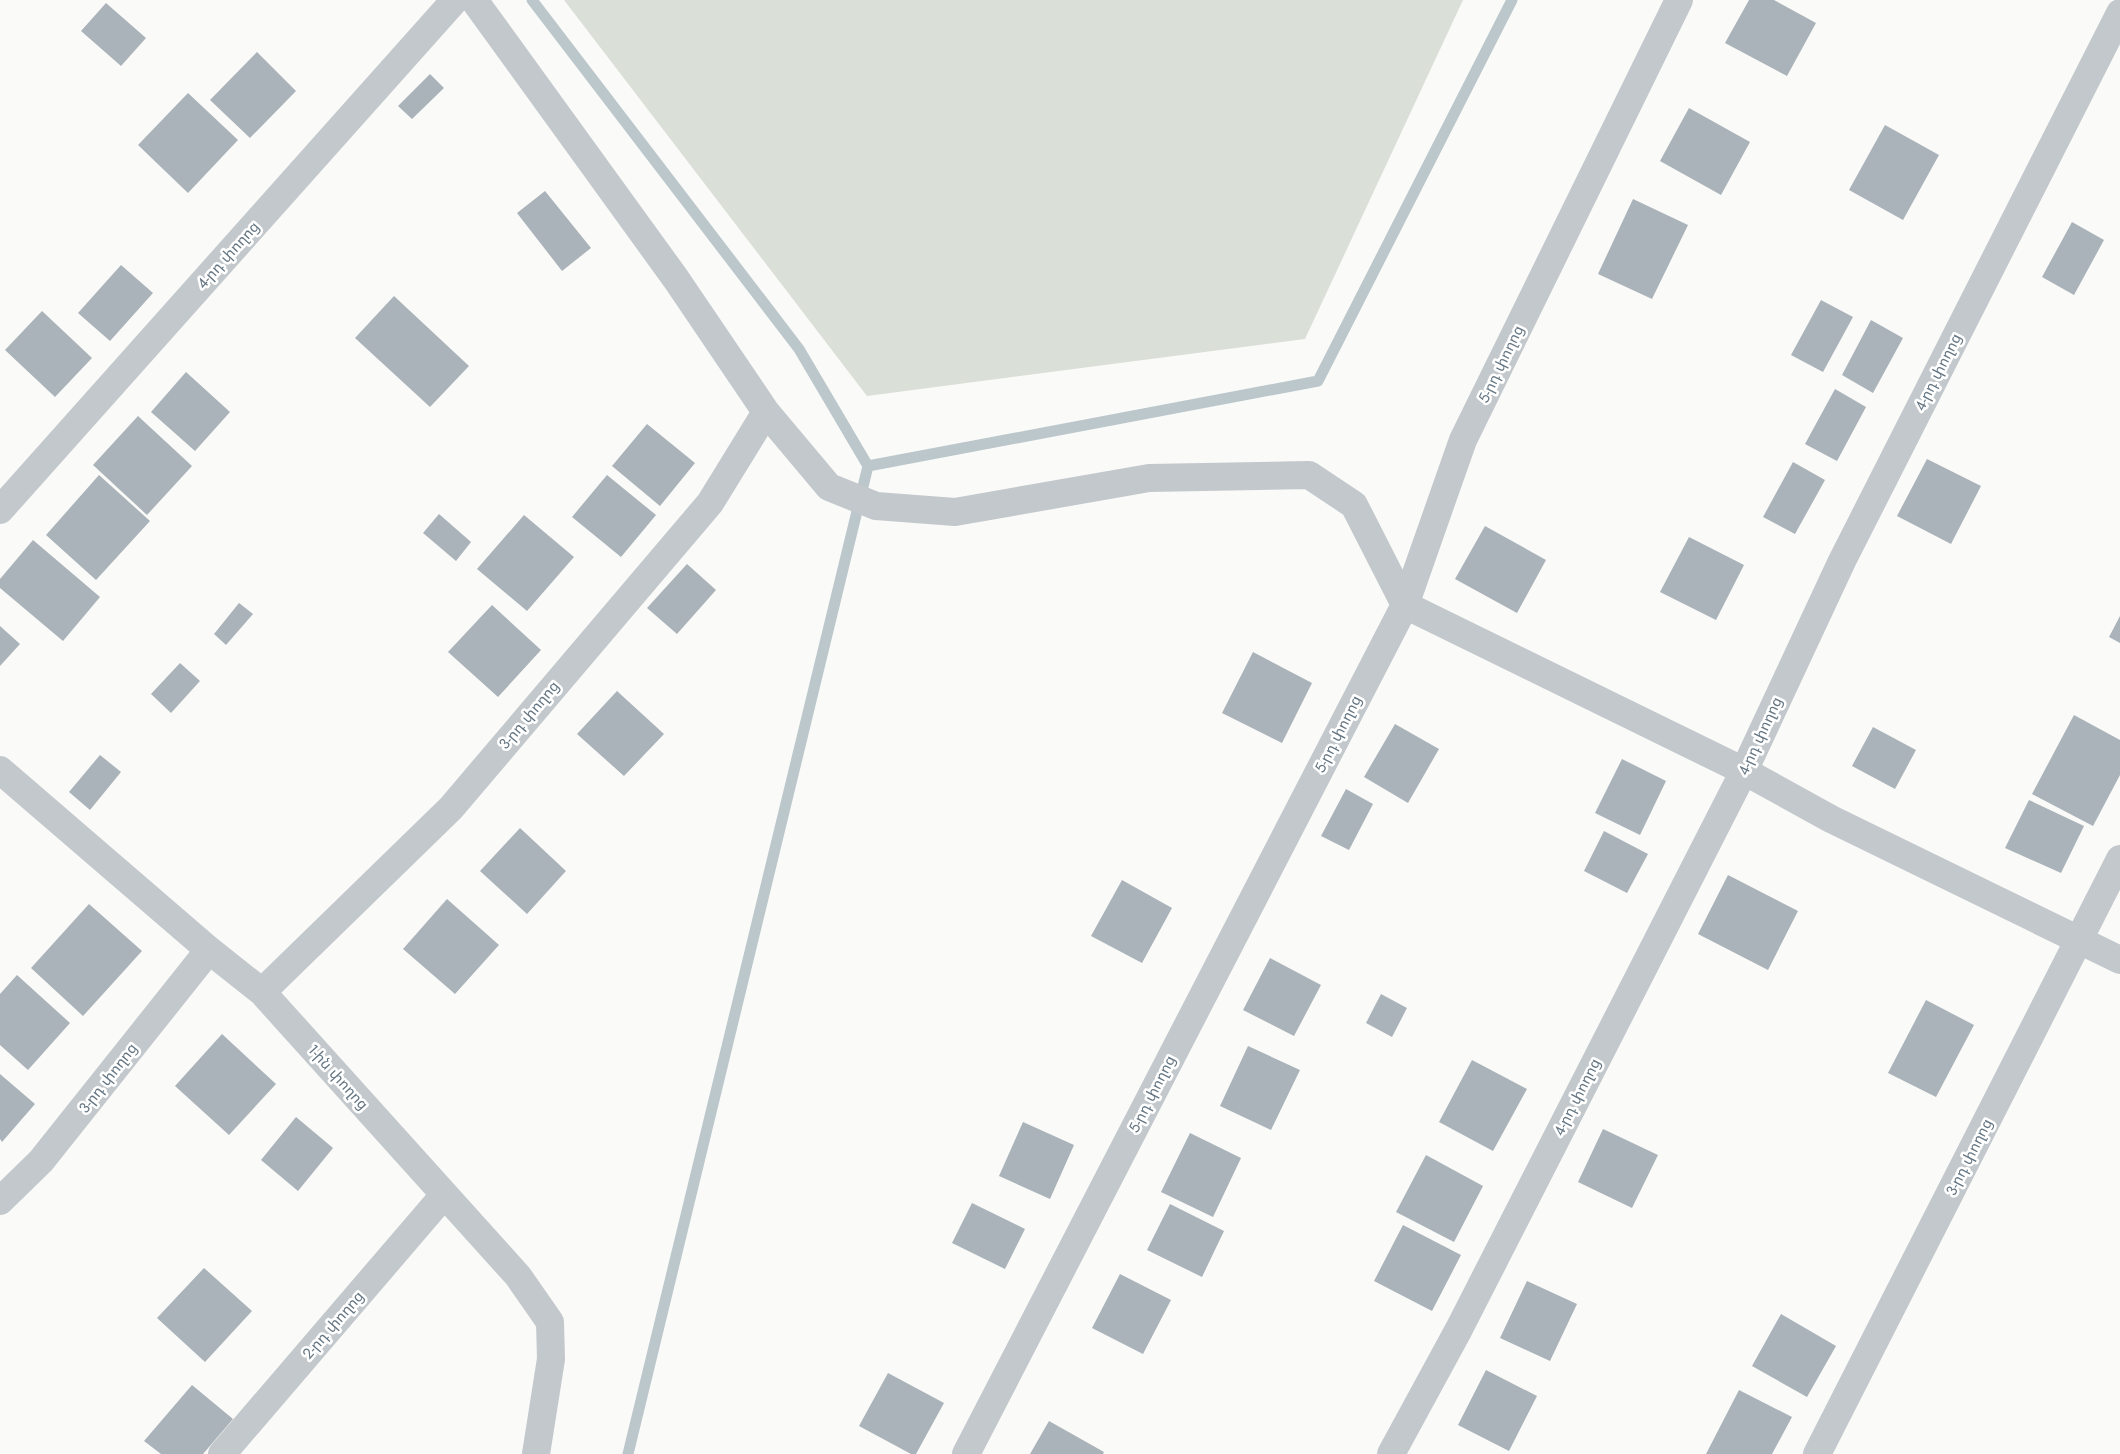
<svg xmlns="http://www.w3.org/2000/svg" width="2120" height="1454" font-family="Jost,'Noto Sans Armenian',sans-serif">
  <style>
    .green { fill: #dadfd7 }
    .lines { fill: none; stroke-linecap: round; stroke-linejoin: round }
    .stream { stroke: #bbc7cb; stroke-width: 11 }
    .building { fill: #aab3b9 }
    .minor { stroke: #c3c8cc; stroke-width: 28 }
    .labels { text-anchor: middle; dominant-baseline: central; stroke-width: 5; stroke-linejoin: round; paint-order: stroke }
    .street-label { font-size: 15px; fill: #657683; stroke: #fff }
  </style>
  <rect width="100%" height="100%" fill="#fafaf8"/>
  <path class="green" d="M 564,0 L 1463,0 L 1305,339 L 867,396 Z"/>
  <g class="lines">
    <path class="stream" d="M 532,0 L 799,349 L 868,466 L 628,1454
      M 868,466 L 1318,381 L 1512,0"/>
  </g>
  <path class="building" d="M 1749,0 L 1774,0 L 1816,23 L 1787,76 L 1725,43 Z
    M 106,3 L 146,38 L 121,66 L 81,31 Z
    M 257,52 L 296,91 L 250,138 L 210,100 Z
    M 430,74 L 444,88 L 412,119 L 398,106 Z
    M 188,93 L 238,140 L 188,193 L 138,145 Z
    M 1689,108 L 1750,142 L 1721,195 L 1660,161 Z
    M 1885,125 L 1939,155 L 1903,220 L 1849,190 Z
    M 545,191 L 591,248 L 562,271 L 517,213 Z
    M 1633,199 L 1688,225 L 1652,299 L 1598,274 Z
    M 2072,222 L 2104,240 L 2074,295 L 2042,277 Z
    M 121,265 L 153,293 L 110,341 L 78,313 Z
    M 394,296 L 469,366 L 430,407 L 355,338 Z
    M 1821,300 L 1853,317 L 1823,372 L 1791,355 Z
    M 42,311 L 92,358 L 55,397 L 5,350 Z
    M 1871,320 L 1903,338 L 1873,393 L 1842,375 Z
    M 186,372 L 230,412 L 195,451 L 151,412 Z
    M 1835,389 L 1866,407 L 1837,461 L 1805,444 Z
    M 138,416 L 192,466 L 147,515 L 93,465 Z
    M 647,424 L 695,463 L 660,506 L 612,466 Z
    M 1927,459 L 1981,486 L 1951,544 L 1897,516 Z
    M 1793,462 L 1825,480 L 1795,534 L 1763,517 Z
    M 99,475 L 150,521 L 96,580 L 46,535 Z
    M 607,475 L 656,515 L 621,557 L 572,517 Z
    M 439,514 L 471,542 L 456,561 L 423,533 Z
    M 524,515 L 574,557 L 527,611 L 477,569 Z
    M 1485,526 L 1546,560 L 1517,613 L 1455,579 Z
    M 1689,537 L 1744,565 L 1716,620 L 1660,592 Z
    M 33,540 L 100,597 L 63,641 L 0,588 L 0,579 Z
    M 687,564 L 716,590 L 677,634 L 647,608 Z
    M 239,603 L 253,614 L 226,645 L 214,634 Z
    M 492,605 L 541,650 L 498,697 L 448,652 Z
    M 2120,616 L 2120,643 L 2109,637 Z
    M 0,626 L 20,644 L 0,666 Z
    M 1253,652 L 1312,683 L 1282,743 L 1222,713 Z
    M 180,663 L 200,681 L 171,713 L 151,694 Z
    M 617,691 L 664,734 L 624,776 L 577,734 Z
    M 2074,715 L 2120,740 L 2120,775 L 2093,826 L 2032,794 Z
    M 1395,724 L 1439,749 L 1408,803 L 1364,777 Z
    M 1873,727 L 1916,750 L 1895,789 L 1852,766 Z
    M 100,755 L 121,772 L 90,810 L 69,792 Z
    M 1622,759 L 1666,781 L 1640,835 L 1595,813 Z
    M 1346,789 L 1373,804 L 1349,850 L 1321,836 Z
    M 2029,800 L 2084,826 L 2061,873 L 2005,848 Z
    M 520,828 L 566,871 L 527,914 L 480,871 Z
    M 1604,831 L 1648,854 L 1627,893 L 1584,871 Z
    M 1728,875 L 1798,911 L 1768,970 L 1698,934 Z
    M 1122,880 L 1172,908 L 1142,963 L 1091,936 Z
    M 447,899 L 499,945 L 455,994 L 403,949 Z
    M 89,904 L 142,951 L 83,1016 L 31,968 Z
    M 1270,958 L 1321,985 L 1294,1036 L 1243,1010 Z
    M 17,975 L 70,1023 L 28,1070 L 0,1045 L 0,994 Z
    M 1381,994 L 1407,1008 L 1392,1037 L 1366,1023 Z
    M 1926,1000 L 1974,1025 L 1936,1097 L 1888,1073 Z
    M 222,1034 L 276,1084 L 229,1135 L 175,1086 Z
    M 1248,1046 L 1300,1070 L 1271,1130 L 1220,1106 Z
    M 1472,1060 L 1527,1089 L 1493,1151 L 1439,1122 Z
    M 0,1074 L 35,1104 L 2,1142 L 0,1139 Z
    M 296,1117 L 333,1148 L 298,1191 L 261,1160 Z
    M 1023,1122 L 1074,1145 L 1050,1199 L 999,1176 Z
    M 1603,1129 L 1658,1155 L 1632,1208 L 1578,1182 Z
    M 1190,1133 L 1241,1158 L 1213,1217 L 1161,1192 Z
    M 1426,1155 L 1483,1186 L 1454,1242 L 1396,1212 Z
    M 972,1203 L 1025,1229 L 1005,1269 L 952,1243 Z
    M 1170,1204 L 1224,1231 L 1202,1277 L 1147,1250 Z
    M 1403,1225 L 1461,1255 L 1432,1311 L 1374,1281 Z
    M 204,1268 L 252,1311 L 205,1362 L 157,1318 Z
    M 1120,1274 L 1171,1300 L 1143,1354 L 1092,1328 Z
    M 1527,1281 L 1577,1304 L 1550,1361 L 1500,1338 Z
    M 1781,1314 L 1836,1346 L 1807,1397 L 1752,1366 Z
    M 1486,1370 L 1537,1396 L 1509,1451 L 1458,1425 Z
    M 888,1373 L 944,1403 L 916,1454 L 911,1454 L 859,1426 Z
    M 192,1385 L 233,1419 L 203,1454 L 161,1454 L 144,1441 Z
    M 1739,1390 L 1792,1417 L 1772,1454 L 1706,1454 Z
    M 1049,1421 L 1104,1452 L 1103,1454 L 1030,1454 Z"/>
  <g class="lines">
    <path class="minor" d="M 474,0 L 676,279 L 766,412 L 829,487 L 876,506 L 955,512 L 1149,478 L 1309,475 L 1354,505 L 1405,605 L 1744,771 L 1831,819 L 2120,960
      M 0,510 L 455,0
      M 0,770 L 209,950 L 262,992 L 518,1276 L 550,1322 L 551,1359 L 536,1454
      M 262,992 L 451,808 L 710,503 L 766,412
      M 0,1201 L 41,1161 L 209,950
      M 222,1454 L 444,1195
      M 966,1454 L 1405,605 L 1463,440 L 1679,0
      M 1391,1454 L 1459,1329 L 1744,771 L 1842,561 L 2120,13
      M 1817,1454 L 2120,859"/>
  </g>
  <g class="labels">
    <g class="street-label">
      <text transform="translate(228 255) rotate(-48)">4-րդ փողոց</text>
      <text transform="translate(1501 364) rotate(-64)">5-րդ փողոց</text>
      <text transform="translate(1938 372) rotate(-63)">4-րդ փողոց</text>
      <text transform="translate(529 715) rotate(-50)">3-րդ փողոց</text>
      <text transform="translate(1338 734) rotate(-63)">5-րդ փողոց</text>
      <text transform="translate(1760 736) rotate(-65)">4-րդ փողոց</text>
      <text transform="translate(338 1077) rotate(48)">1-ին փողոց</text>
      <text transform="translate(108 1078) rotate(-52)">3-րդ փողոց</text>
      <text transform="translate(1152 1094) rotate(-63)">5-րդ փողոց</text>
      <text transform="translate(1577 1097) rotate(-63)">4-րդ փողոց</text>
      <text transform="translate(1969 1157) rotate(-63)">3-րդ փողոց</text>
      <text transform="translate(333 1325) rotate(-49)">2-րդ փողոց</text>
    </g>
  </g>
</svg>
